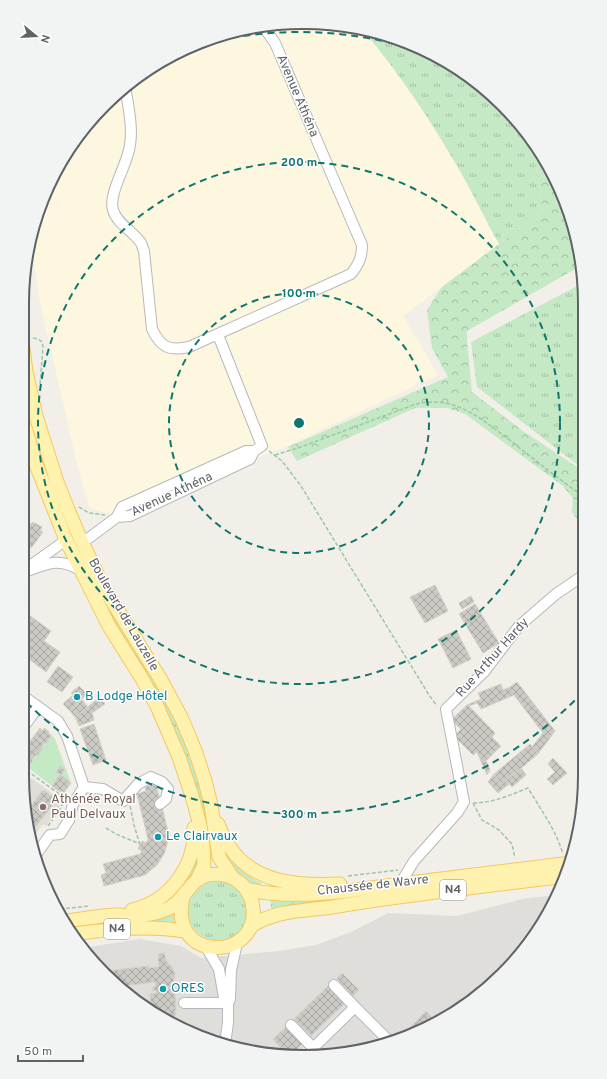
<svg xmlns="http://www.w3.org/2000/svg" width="607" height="1079" font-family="Overpass,sans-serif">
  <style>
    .commercial { fill: #fef7e0 }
    .industrial { fill: #e0deda }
    .education { fill: #e1ded6 }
    .grass { fill: url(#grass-tufts) }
    .park { fill: url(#park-crowns) }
    .garden { fill: #c5e8c5 }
    .building { fill: url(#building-cross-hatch); stroke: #d6d1c6 }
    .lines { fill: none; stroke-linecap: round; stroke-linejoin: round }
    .minor-casing { stroke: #b5b8bc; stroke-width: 12 }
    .major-casing { stroke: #f2c960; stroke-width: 15 }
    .path { stroke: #9cc7a9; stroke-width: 1.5; stroke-dasharray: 4 2; stroke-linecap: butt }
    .minor { stroke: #fff; stroke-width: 10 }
    .major { stroke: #fff2af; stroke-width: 13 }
    .ring { fill: none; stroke: #0f766e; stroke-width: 2; stroke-dasharray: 7 5 }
    .culture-dot { fill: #0f9aa8; stroke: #fff; stroke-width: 1.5 }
    .education-dot { fill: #8d6e63; stroke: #fff; stroke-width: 1.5 }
    .labels { text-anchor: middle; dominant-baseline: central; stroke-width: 3; stroke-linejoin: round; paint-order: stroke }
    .shield { fill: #fff; stroke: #8f9295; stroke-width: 1 }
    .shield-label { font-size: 12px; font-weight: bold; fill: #5f6368 }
    .street-label { font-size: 13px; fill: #5f6368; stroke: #fff }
    .culture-label { font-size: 13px; fill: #0d838f; stroke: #fff; text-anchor: start }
    .education-label { font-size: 13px; fill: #785e54; stroke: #fff; text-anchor: start }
    .rim { fill: none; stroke: #5f6368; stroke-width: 2 }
    .centre { fill: #0f766e; stroke: #fff; stroke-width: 2 }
    .ring-label { font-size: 12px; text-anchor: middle; font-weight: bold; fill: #0f766e; stroke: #fff; stroke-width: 3; stroke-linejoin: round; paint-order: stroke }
  </style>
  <defs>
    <pattern id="grass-tufts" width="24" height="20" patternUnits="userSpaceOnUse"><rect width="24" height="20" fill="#c5e8c5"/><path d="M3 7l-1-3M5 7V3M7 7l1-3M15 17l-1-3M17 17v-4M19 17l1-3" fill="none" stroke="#a3c0a4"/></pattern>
    <pattern id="park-crowns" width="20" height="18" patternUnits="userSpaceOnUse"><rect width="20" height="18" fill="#c5e8c5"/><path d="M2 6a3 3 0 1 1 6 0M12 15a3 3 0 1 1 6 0" fill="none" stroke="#a3c0a4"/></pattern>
    <pattern id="building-cross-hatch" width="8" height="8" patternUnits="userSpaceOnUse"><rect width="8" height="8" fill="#cccac5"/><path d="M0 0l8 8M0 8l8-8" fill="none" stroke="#a9a8a4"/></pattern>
  </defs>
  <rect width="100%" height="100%" fill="#f1efe8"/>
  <path class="commercial" d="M 285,23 L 340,24 L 394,37 L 444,60 L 502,104 L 532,141 L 543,211 L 403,316 L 438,375 L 280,449 L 110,514 L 90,508 L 79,472 L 39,298 L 31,243 L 37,213 L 60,163 L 92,118 L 132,80 L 179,51 L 231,32 Z"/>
  <path class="industrial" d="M 557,895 L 547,916 L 489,987 L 411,1036 L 322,1056 L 230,1047 L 147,1009 L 82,948 L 140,939 L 181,946 L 201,958 L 279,951 L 316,945 L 351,932 L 388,913 L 457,916 L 522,899 Z"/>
  <path class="education" d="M 31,778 L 62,800 L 58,810 L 46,826 L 43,824 L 32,839 L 24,788 Z"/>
  <path class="grass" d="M 363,30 L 394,37 L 444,60 L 502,104 L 532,141 L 543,211 L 499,244 C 485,220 474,195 460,171 C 431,121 400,74 363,30 Z
    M 583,283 L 583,469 L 477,387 L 471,342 Z
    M 22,367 L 36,435 L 46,473 L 29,434 L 22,407 Z
    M 100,595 L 109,610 L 130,635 L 163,690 L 198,774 L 215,849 L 207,850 L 198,803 L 107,614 Z
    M 226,856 C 236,867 247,876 261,883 L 261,887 L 254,885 L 233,870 Z
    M 193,860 L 201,860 L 195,874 L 184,883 L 173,900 L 166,905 L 146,908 Z
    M 569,869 L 568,871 L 349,897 L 272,912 L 270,898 Z
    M188 911a30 30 0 1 1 60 0a30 30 0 1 1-60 0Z
    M 175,911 L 176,922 L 157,921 L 157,915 Z"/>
  <path class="park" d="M 532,141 L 538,147 L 570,213 L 582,265 L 467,331 L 467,341 L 472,392 L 523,431 L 583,471 L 583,521 L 579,522 L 572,512 L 573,498 L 562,485 L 465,414 L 447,408 L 415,408 L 297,461 L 288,447 L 448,377 L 432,348 L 427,310 L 442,287 L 543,211 Z"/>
  <path class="garden" d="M 49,732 L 55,739 L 71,783 L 61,775 L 65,770 L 60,766 L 56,772 L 60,774 L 52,786 L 27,767 L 28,767 L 33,760 L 32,759 L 36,755 L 37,756 L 43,748 L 41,747 L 44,743 L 46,744 L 51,737 L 48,734 Z"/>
  <path class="building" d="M 33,522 L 42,527 L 40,530 L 43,532 L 31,548 L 22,543 L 22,530 L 29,523 L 31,524 Z
    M 435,585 L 448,611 L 425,623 L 410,597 Z
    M 471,596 L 474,602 L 462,609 L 459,603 Z
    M 475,604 L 499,643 L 483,653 L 459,614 Z
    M 22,610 L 51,631 L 44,641 L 60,652 L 46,672 L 30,660 L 23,670 L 22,669 Z
    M 456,630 L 471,659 L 453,668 L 438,639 Z
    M 58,666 L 73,677 L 62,692 L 47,682 Z
    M 517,682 L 555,731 L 538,754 L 532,747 L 543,733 L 514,695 L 481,709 L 476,701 L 481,699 L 478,693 L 501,684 L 503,690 L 510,687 Z
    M 79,686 L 87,694 L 70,711 L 63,704 L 73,695 L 71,693 Z
    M 100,697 L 105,704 L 92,713 L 94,720 L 79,726 L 75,717 Z
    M 82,700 L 88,707 L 75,717 L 70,711 Z
    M 476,701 L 477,703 L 469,706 L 495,733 L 492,737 L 501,746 L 486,761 L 490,770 L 487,775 L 477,752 L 473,755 L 454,736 L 461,729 L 451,720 L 467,705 Z
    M 94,724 L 106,760 L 93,765 L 80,729 Z
    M 40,728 L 43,731 L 44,728 L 49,732 L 48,734 L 51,736 L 46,744 L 34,736 Z
    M 34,736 L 44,743 L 41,747 L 43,748 L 40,752 L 28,744 Z
    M 28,744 L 40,752 L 37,756 L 36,755 L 32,759 L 22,752 Z
    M 530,744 L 538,754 L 502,784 L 494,774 Z
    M 22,752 L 33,760 L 28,767 L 22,763 Z
    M 553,758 L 567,773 L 553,785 L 547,779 L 555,772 L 548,764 Z
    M 60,766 L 65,770 L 61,775 L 56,772 Z
    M 521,768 L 526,775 L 512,787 L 506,780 Z
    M 60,774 L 71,783 L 63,794 L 52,786 Z
    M 494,774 L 502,784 L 506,780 L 509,784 L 498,793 L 488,782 Z
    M 156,784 L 169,835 L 168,841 L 164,854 L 157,865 L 145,875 L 104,886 L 101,875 L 106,873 L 103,864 L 140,854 L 142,851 L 138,849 L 142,841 L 146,843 L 148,839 L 137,794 L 146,791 L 145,787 Z
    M 43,790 L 56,799 L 50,808 L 37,798 Z
    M 37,798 L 50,808 L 44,816 L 31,806 Z
    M 31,806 L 44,816 L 31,832 L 28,810 Z
    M 164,953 L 167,962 L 172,967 L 175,974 L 173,982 L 174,991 L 175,992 L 176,1010 L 174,1022 L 152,1012 L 150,994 L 156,993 L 156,990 L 153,991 L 153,987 L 156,987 L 155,982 L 122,986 L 106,971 L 149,966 L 149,968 L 159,967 L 158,954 Z
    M 342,973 L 359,990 L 353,996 L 337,978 Z
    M 328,986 L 345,1003 L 311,1036 L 294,1019 Z
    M 426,1011 L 435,1021 L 411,1036 L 399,1039 Z
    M 286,1027 L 302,1044 L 292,1054 L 286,1053 L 273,1039 Z"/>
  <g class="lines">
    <defs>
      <path id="minor" d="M 125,86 C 128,105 133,126 130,145 C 128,164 108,193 113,210 C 117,224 133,231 141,243 C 142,245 143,249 144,251 L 152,329 C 161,348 169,351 189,347 L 351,274 C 359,264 362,257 362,245 L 275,43 L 263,26
        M 117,517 L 130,516 L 250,459 L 254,451 L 262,446 L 218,335
        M 81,540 L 89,538 L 117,517 L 122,507 L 246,451 L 254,451
        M 27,568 L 66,540
        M 22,573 C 45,565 57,556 80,570
        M 22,695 L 58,721 L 67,736 L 84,787 L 73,804 L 69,820 L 60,834 L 50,835 L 35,856
        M 22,729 L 38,707
        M 84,787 L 103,789 L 123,801 L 138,784 L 151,777 L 162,782 L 168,789 L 166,799 L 160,804
        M 400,884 L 414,861 L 457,813 L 464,802 L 446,709 L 484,672 L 519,626 L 556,594 L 584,575
        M 206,947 L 219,969 L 224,998
        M 334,985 L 355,1007
        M 184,1003 L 228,1003
        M 291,1025 L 321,1056
        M 225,1045 L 228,1022 L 228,1003 L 230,999 L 231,970 L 237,943
        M 313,1048 L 355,1007 L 389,1041"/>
      <path id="major" d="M 23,348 L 26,372 L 36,416 L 57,482 L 69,512 L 81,540 L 104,588 L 161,680 L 182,719 L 196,753 L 205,781 L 211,805 L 219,857 L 232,877
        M 22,417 L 37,467 L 66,540 L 109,626 L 141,677 L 157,706 L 179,757 L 192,796 L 200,825 L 203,847 L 204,866 L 197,880
        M 218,824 C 221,831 224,839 229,846 C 253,884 299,886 340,884
        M 246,889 C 293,901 354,890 401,884 C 458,877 514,870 571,863
        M 132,910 C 169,902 196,866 194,828
        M 66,921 C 82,919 98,916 115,915 C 119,914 122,916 127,916 C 141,916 159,914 171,907 C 182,900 187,889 196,881 C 208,871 228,873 239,882 C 247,888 252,898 253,908 C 259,962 167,963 183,897
        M 250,927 C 274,910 304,911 332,907 C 410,894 488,886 565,876
        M 73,934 C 112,929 147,925 185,931"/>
    </defs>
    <use href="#minor" class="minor-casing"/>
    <use href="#major" class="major-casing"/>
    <path class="path" d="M 25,276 L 26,313 L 29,339
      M 33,338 L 38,339 L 42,342 L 43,347 L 40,385
      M 269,451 L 282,461 L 301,486 L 429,695 L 437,706
      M 275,455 L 298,448 L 416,404 C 429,401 443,401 456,406 C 475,413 491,426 507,438 C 533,458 557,478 583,496
      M 79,507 L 89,513 L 105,515
      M 22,767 L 66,799
      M 473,803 C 493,803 510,795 528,788 C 541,810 556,830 563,854
      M 473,803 L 482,820 L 499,830 L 512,844 L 515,858
      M 130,806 L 134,825 L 140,845
      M 48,826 L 59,811 L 64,801
      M 106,828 L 116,834 L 140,844
      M 348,876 L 398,870
      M 60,909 L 90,906"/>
    <use href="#minor" class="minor"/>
    <use href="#major" class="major"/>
  </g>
  <g class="ring">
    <circle cx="299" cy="423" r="130"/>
    <circle cx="299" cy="423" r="261"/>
    <path d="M583 692A391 391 0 0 1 23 699M185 49A391 391 0 0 1 442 59"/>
  </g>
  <g class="culture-dot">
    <circle cx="77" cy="697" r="4"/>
    <circle cx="158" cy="837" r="4"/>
    <circle cx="163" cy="989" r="4"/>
  </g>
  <circle class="education-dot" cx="43" cy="807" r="4"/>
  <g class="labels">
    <g class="shield">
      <rect x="440" y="880" width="26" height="20" rx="3"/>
      <rect x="104" y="919" width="26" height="20" rx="3"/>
    </g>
    <g class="shield-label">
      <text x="453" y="890">N4</text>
      <text x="117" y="929">N4</text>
    </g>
    <g class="street-label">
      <text transform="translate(297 96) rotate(67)">Avenue Athéna</text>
      <text transform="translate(172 495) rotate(-25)">Avenue Athéna</text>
      <text transform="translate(123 615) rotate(60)">Boulevard de Lauzelle</text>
      <text transform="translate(493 658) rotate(-48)">Rue Arthur Hardy</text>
      <text transform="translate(373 886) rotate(-6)">Chaussée de Wavre</text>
    </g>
    <g class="culture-label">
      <text x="85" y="697">B Lodge Hôtel</text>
      <text x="166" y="837">Le Clairvaux</text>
      <text x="171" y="989">ORES</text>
    </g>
    <g class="education-label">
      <text x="51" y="800">Athénée Royal<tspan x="51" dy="15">Paul Delvaux</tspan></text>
    </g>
  </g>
  <path d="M0 0H607V1079H0ZM303 29H304A274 274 0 0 1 578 303V776A274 274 0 0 1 304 1050H303A274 274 0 0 1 29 776V303A274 274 0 0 1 303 29Z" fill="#f2f3f3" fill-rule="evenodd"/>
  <path class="rim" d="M303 29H304A274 274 0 0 1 578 303V776A274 274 0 0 1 304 1050H303A274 274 0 0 1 29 776V303A274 274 0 0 1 303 29Z"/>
  <circle cx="299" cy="423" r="6" class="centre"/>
  <g class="ring-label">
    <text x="299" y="166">200 m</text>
    <text x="299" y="297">100 m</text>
    <text x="299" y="818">300 m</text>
  </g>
  <g transform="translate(36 36) rotate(108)" stroke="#ffffff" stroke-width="3" paint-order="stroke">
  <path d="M0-3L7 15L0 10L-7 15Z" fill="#5f6368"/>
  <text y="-6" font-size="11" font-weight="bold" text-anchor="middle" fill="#5f6368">N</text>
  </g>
  <path d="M18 1055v6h65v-6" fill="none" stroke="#5f6368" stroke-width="2"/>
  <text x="24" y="1055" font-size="12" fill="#5f6368" stroke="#ffffff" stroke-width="3" paint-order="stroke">50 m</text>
</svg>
